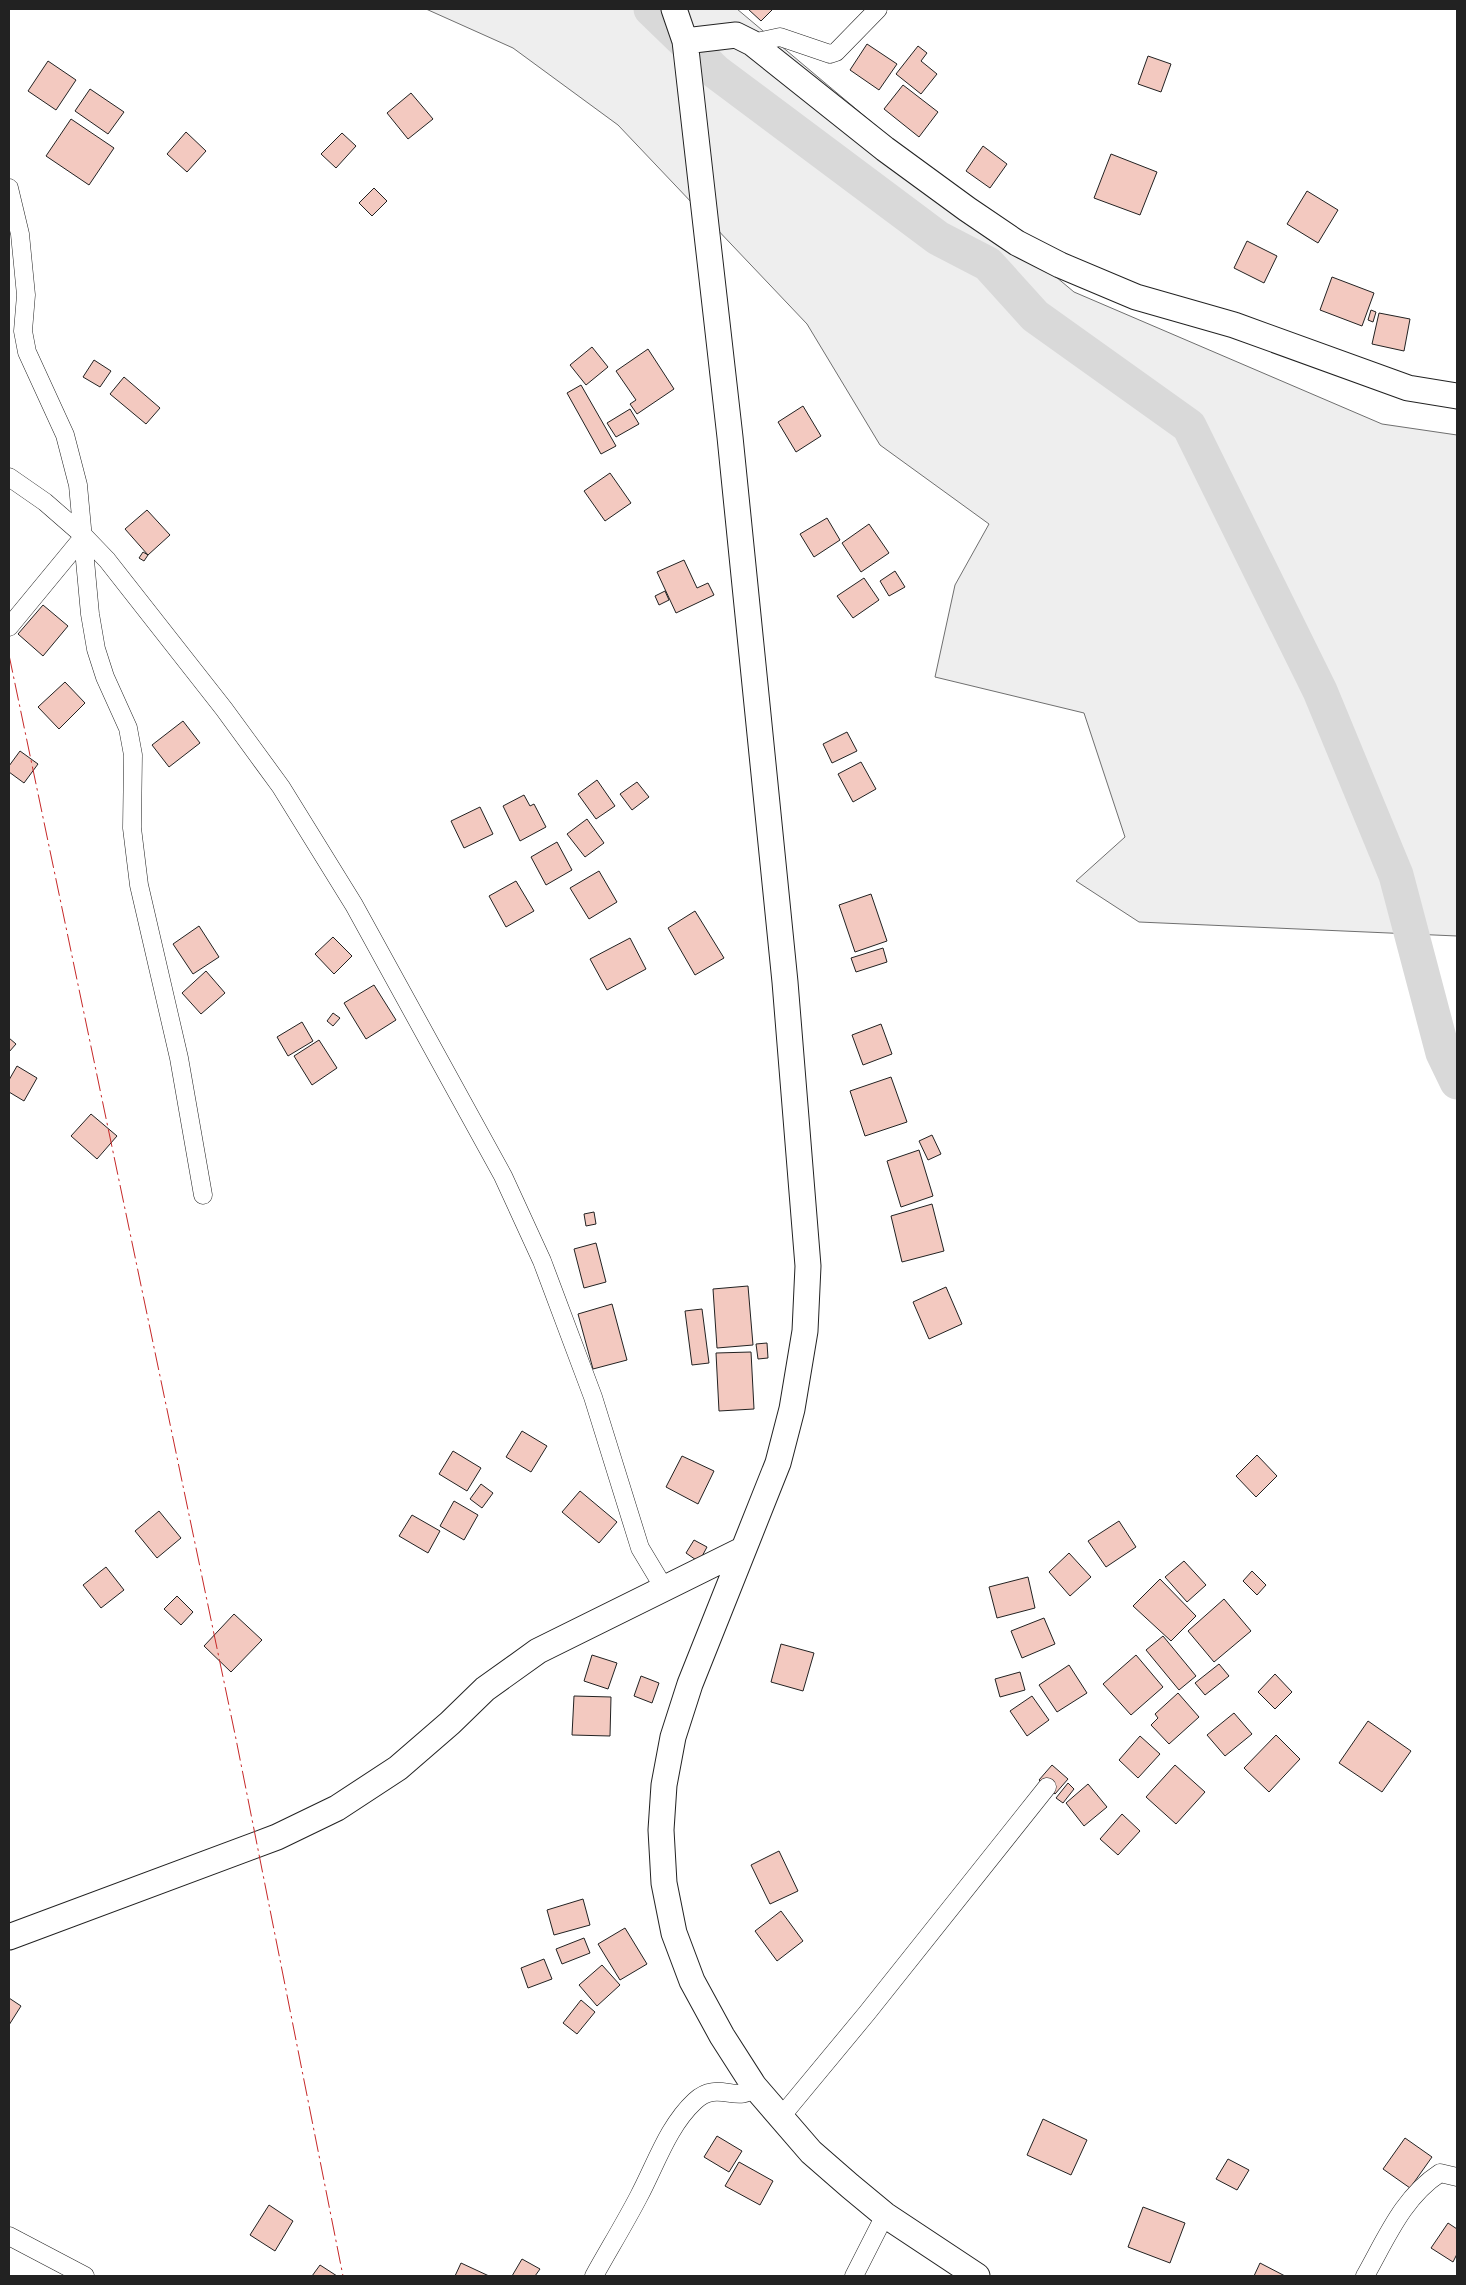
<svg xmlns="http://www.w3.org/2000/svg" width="1466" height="2285" font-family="'DejaVu Sans',sans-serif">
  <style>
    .green { fill: #eee; stroke: #6f6f6f }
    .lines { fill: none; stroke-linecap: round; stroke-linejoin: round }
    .river { stroke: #d9d9d9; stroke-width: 35 }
    .building { fill: #f3c9c0; stroke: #222 }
    .street-casing { stroke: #222; stroke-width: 19 }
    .secondary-casing { stroke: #222; stroke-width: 27 }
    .street { stroke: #fff; stroke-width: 18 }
    .secondary { stroke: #fff; stroke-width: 25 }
    .power { stroke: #c62828; stroke-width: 1; stroke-dasharray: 18 4 2.5 4; stroke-linecap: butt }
  </style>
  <rect width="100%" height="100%" fill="#fff"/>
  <path class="green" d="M 426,9 L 737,9 L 1074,292 L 1382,424 L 1457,435 L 1457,936 L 1139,922 L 1076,881 L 1125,837 L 1084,713 L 935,677 L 955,585 L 989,524 L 880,445 L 807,324 L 618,125 L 513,48 Z"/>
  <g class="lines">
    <path class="river" d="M 651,9 L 716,72 L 938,238 L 988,264 L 1035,316 L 1189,426 L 1320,691 L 1396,875 L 1443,1053 L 1457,1082"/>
  </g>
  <path class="building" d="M 748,9 L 773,9 L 761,21 Z
    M 867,44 L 897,64 L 879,90 L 850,70 Z
    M 918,46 L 927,53 L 921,61 L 937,74 L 921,94 L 896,74 Z
    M 1148,56 L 1171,64 L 1161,92 L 1138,84 Z
    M 48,61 L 76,80 L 56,110 L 28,91 Z
    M 903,85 L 938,112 L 919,137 L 884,109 Z
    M 90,89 L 124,112 L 108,134 L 75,111 Z
    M 411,93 L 433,119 L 408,139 L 387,113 Z
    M 71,119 L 114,148 L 89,185 L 46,156 Z
    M 186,132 L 206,151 L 187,172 L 167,154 Z
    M 342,133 L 356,146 L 336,168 L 321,154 Z
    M 983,146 L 1007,164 L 990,188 L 966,171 Z
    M 1111,154 L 1157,172 L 1140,215 L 1094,198 Z
    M 374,188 L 387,201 L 372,216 L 359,203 Z
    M 1307,191 L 1338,210 L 1318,243 L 1287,224 Z
    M 1247,241 L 1277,256 L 1264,283 L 1234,268 Z
    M 1332,277 L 1374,293 L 1362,326 L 1320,310 Z
    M 1371,310 L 1376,312 L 1373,322 L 1368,320 Z
    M 1379,313 L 1410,319 L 1404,351 L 1372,344 Z
    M 592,347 L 608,367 L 586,385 L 570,365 Z
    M 648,349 L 674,389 L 637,414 L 630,404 L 636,400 L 616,371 Z
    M 94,360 L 111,371 L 100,387 L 83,377 Z
    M 124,377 L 160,408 L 146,424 L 110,394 Z
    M 581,385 L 616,446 L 601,454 L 567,393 Z
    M 803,406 L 821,436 L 796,452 L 778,422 Z
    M 630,409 L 639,424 L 616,437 L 607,423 Z
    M 610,473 L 631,503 L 605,521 L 584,491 Z
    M 147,510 L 170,535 L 148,555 L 125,529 Z
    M 827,518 L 840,540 L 814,557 L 800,534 Z
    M 869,524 L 889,553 L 861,572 L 842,543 Z
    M 143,552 L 148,555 L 144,561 L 139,558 Z
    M 684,560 L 697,588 L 708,583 L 714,595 L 676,613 L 657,572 Z
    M 895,571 L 905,587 L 889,596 L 880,581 Z
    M 864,578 L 879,600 L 853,618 L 837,596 Z
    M 665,591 L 669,600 L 659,605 L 655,596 Z
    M 43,605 L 68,626 L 43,656 L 18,634 Z
    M 65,682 L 85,703 L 59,729 L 38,707 Z
    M 183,721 L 200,743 L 169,767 L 152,745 Z
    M 847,732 L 857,751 L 832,763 L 823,744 Z
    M 20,751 L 38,764 L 24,783 L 9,772 L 9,766 Z
    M 861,762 L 876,789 L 853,802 L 838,774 Z
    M 597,780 L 615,806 L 596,819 L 578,794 Z
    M 637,782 L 649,797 L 632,810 L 620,794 Z
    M 524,795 L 530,806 L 534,804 L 546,827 L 520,841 L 503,806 Z
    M 480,807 L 493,834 L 464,848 L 451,821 Z
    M 587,819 L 604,843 L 585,857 L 567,834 Z
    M 557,842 L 572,870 L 546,885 L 531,857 Z
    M 599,871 L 617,902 L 589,919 L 570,888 Z
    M 516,881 L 534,911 L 506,927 L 489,896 Z
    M 871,894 L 887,941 L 855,952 L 839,905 Z
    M 695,911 L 724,958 L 695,975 L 668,928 Z
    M 199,926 L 219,957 L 193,974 L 173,944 Z
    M 333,937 L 352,956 L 334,974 L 315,954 Z
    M 630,938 L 646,969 L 607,990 L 590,959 Z
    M 883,948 L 887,962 L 856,972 L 851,958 Z
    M 206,971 L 225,993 L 201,1014 L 182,993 Z
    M 374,985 L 396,1020 L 366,1039 L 344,1003 Z
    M 333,1013 L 340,1018 L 333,1026 L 327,1021 Z
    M 302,1022 L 313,1041 L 288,1056 L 277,1037 Z
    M 881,1024 L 892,1054 L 863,1065 L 852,1035 Z
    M 9,1038 L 16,1044 L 9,1052 Z
    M 319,1040 L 337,1068 L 312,1085 L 294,1056 Z
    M 17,1066 L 37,1078 L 24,1101 L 9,1092 L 9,1080 Z
    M 891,1077 L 907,1122 L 865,1136 L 850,1091 Z
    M 91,1114 L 117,1136 L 97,1159 L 71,1136 Z
    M 932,1135 L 941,1154 L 928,1160 L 919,1141 Z
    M 919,1150 L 933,1196 L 901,1207 L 887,1161 Z
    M 932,1204 L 944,1251 L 902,1262 L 891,1216 Z
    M 594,1212 L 596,1224 L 586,1226 L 584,1214 Z
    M 596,1243 L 606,1282 L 584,1288 L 574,1249 Z
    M 748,1286 L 753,1345 L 717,1348 L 713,1289 Z
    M 946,1287 L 962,1324 L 929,1339 L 913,1302 Z
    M 612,1304 L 627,1360 L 593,1369 L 578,1314 Z
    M 702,1309 L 709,1363 L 692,1365 L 685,1311 Z
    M 767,1343 L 768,1358 L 758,1359 L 756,1344 Z
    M 751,1352 L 754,1409 L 719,1411 L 716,1353 Z
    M 522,1431 L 547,1446 L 531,1472 L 506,1457 Z
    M 453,1451 L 481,1468 L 467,1491 L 439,1474 Z
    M 1257,1455 L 1277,1476 L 1256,1497 L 1236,1476 Z
    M 682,1456 L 714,1471 L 698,1504 L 666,1487 Z
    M 481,1484 L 493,1493 L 482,1508 L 470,1499 Z
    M 580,1491 L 617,1522 L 599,1543 L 562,1512 Z
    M 454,1501 L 478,1515 L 464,1540 L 440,1526 Z
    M 159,1511 L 181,1538 L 157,1558 L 135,1531 Z
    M 412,1515 L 440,1531 L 428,1553 L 399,1536 Z
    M 1119,1521 L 1136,1547 L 1106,1567 L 1088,1541 Z
    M 694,1540 L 707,1547 L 699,1562 L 686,1553 Z
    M 1069,1553 L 1091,1577 L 1070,1596 L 1049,1572 Z
    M 1184,1561 L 1206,1585 L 1187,1602 L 1165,1577 Z
    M 106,1567 L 124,1590 L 101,1608 L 83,1585 Z
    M 1252,1571 L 1266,1585 L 1257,1595 L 1243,1581 Z
    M 1028,1577 L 1035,1608 L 997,1618 L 989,1587 Z
    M 1160,1579 L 1196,1616 L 1171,1641 L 1133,1606 Z
    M 177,1596 L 193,1612 L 181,1625 L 164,1609 Z
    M 1224,1599 L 1251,1631 L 1214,1662 L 1188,1631 Z
    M 234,1614 L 262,1640 L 231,1672 L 204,1646 Z
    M 1044,1618 L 1055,1644 L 1022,1658 L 1011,1631 Z
    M 1163,1636 L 1196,1676 L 1179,1690 L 1146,1650 Z
    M 781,1644 L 814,1653 L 803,1691 L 771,1682 Z
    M 592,1655 L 617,1663 L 608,1689 L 584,1681 Z
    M 1136,1655 L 1163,1687 L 1131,1715 L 1103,1684 Z
    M 1219,1664 L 1229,1676 L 1205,1695 L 1195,1683 Z
    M 1069,1665 L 1087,1693 L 1057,1712 L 1039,1685 Z
    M 1020,1672 L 1025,1690 L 1000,1697 L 995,1679 Z
    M 1275,1674 L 1292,1692 L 1275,1709 L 1258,1692 Z
    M 641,1676 L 659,1683 L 652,1703 L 634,1696 Z
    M 1178,1693 L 1199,1717 L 1169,1744 L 1151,1725 L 1158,1718 L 1155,1714 Z
    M 574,1696 L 611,1697 L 610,1736 L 572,1735 Z
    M 1032,1696 L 1049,1720 L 1027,1736 L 1010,1711 Z
    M 1234,1713 L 1252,1734 L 1225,1756 L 1207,1735 Z
    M 1368,1721 L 1411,1751 L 1382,1792 L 1339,1763 Z
    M 1276,1735 L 1300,1759 L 1269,1792 L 1244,1768 Z
    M 1140,1736 L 1160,1754 L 1138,1778 L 1119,1760 Z
    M 1052,1765 L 1068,1779 L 1055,1794 L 1039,1780 Z
    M 1175,1765 L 1205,1792 L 1176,1824 L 1146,1797 Z
    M 1068,1783 L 1074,1789 L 1063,1803 L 1056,1798 Z
    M 1088,1784 L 1107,1807 L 1084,1826 L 1066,1803 Z
    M 1122,1814 L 1140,1831 L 1118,1855 L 1100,1839 Z
    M 779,1851 L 798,1891 L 770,1904 L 751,1865 Z
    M 583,1899 L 590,1925 L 554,1935 L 547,1910 Z
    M 781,1911 L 803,1941 L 777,1961 L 755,1931 Z
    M 625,1928 L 647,1964 L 620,1980 L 598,1944 Z
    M 584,1938 L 590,1953 L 562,1964 L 556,1949 Z
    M 544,1959 L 552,1979 L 528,1988 L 521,1968 Z
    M 602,1965 L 620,1985 L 597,2006 L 579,1985 Z
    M 9,1998 L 21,2006 L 9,2025 Z
    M 581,2000 L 595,2012 L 577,2034 L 563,2023 Z
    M 1043,2119 L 1087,2140 L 1071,2175 L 1027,2155 Z
    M 717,2136 L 742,2151 L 729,2172 L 704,2157 Z
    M 1405,2138 L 1432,2157 L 1410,2188 L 1383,2169 Z
    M 1228,2159 L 1249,2170 L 1237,2190 L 1216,2179 Z
    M 739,2162 L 773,2181 L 760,2205 L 725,2186 Z
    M 269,2205 L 293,2221 L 275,2251 L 250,2235 Z
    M 1143,2207 L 1185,2223 L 1170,2263 L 1128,2247 Z
    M 1448,2223 L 1457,2229 L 1457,2254 L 1453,2262 L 1431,2248 Z
    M 522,2259 L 540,2269 L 535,2276 L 512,2276 Z
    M 461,2263 L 489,2276 L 455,2276 Z
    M 1260,2263 L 1285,2276 L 1254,2276 Z
    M 320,2265 L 337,2276 L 312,2276 Z"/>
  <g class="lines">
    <defs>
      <path id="street" d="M 752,43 L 780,37 L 830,54 L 836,52 L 878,9
        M 9,188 L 20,234 L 26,295 L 23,331 L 27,352 L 65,435 L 78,485 L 90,614 L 96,649 L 105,677 L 128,728 L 133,755 L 132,828 L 139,885 L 179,1058 L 203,1195
        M 9,477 L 45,502 L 84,536 L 107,560 L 224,709 L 281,787 L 354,905 L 503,1176 L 542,1261 L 593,1397 L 640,1548 L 664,1588
        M 9,627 L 84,536
        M 780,2118 L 867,2013 L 1047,1787
        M 9,2236 L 85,2276
        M 594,2276 C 609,2249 625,2223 639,2196 C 656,2164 668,2126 695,2101 C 718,2079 740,2106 754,2086
        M 854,2276 L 885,2215
        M 1365,2276 C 1386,2239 1403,2197 1440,2173 L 1457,2177"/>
      <path id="secondary" d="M 674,9 L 685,41 L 730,437 L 785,982 L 808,1266 L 805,1331 L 792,1409 L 778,1463 L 690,1684 L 673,1737 L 664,1785 L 661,1830 L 664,1883 L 674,1933 L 692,1981 L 722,2036 L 754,2086 L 811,2152 L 850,2186 L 885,2215 L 977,2276
        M 685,41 L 736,35 L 752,43 L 885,149 L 967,209 L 1017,243 L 1060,265 L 1136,297 L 1234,325 L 1408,388 L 1457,396
        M 9,1937 L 277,1837 L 337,1808 L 398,1768 L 450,1723 L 485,1689 L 538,1651 L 742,1550"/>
    </defs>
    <use href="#street" class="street-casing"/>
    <use href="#secondary" class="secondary-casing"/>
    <use href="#street" class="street"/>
    <use href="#secondary" class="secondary"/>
    <path class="power" d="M 9,655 L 236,1739 L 343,2276"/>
  </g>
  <rect width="1466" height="2285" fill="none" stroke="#222222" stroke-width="20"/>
</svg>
